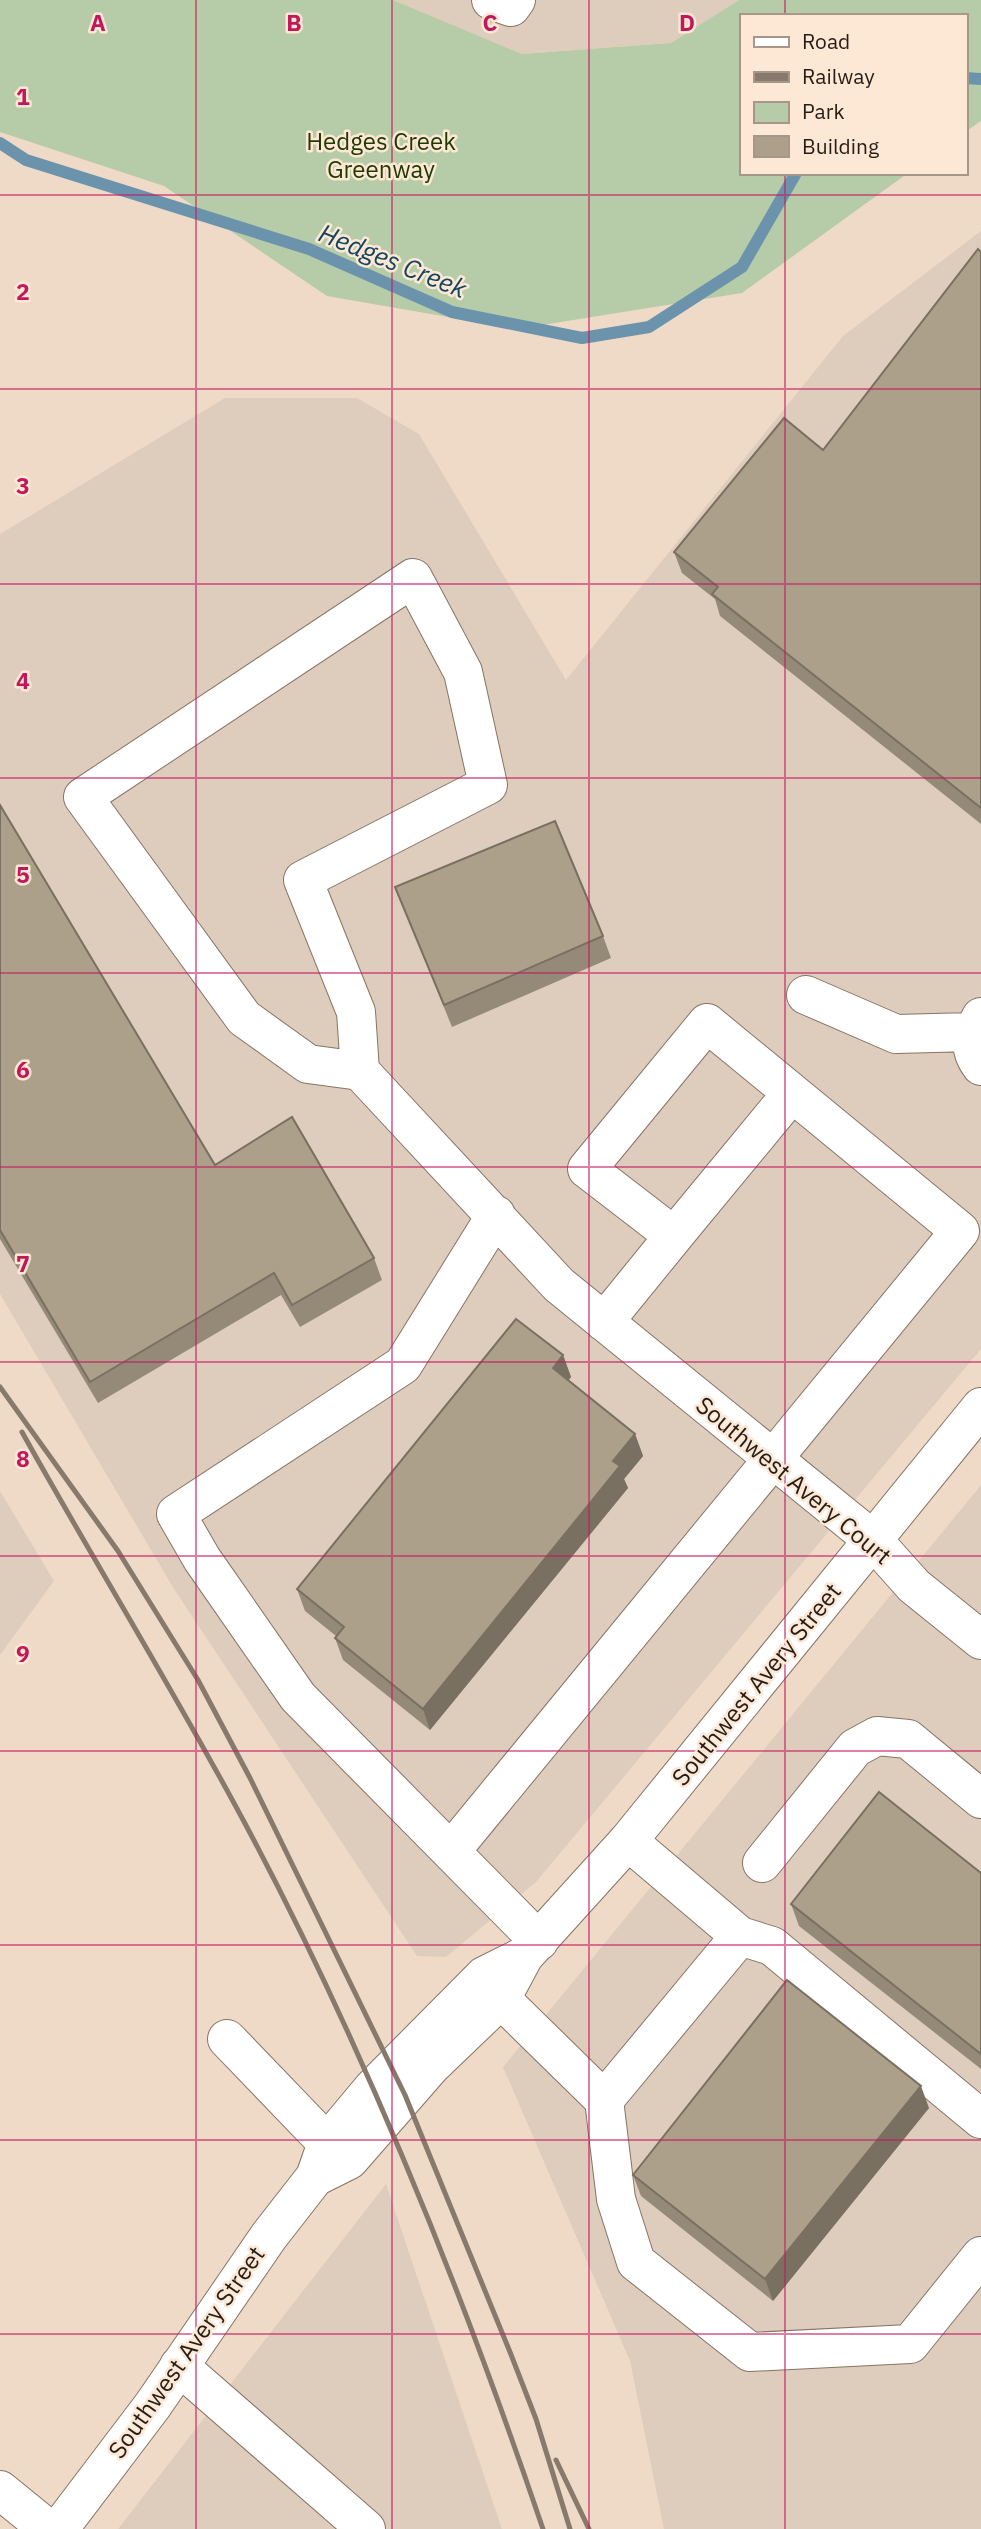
<svg xmlns="http://www.w3.org/2000/svg" width="981" height="2529" font-family="'IBM Plex Sans',sans-serif">
  <style>
    .industrial { fill: #decdbd }
    .green { fill: #b6cba7 }
    .lines { fill: none; stroke-linecap: round; stroke-linejoin: round }
    .stream { stroke: #6b94ac; stroke-width: 12 }
    .minor-casing { stroke: #877464; stroke-width: 40 }
    .major-casing { stroke: #877464; stroke-width: 40 }
    .minor { stroke: #fff; stroke-width: 38 }
    .major { stroke: #fff; stroke-width: 38 }
    .rail { stroke: #877a6d; stroke-width: 5 }
    .wall { fill: #958a78 }
    .shaded-wall { fill: #797061 }
    .building { fill: #ada08b; stroke: #797061; stroke-width: 2 }
    .grid { fill: none; stroke: #c2185b; stroke-width: 2; stroke-opacity: 0.55 }
    .labels { text-anchor: middle; dominant-baseline: central; stroke-width: 5; stroke-linejoin: round; paint-order: stroke }
    .park-label { font-size: 24px; fill: #1f3a00; stroke: #fde7d5 }
    .street-label { font-size: 24px; fill: #251e17; stroke: #fde7d5 }
    .water-label { font-size: 26px; font-style: italic; fill: #13455e; stroke: #fde7d5 }
    .grid-label { font-size: 23px; text-anchor: middle; font-weight: bold; fill: #c2185b; stroke: #fde7d5; stroke-width: 5; stroke-linejoin: round; paint-order: stroke }
  </style>
  <rect width="100%" height="100%" fill="#efdac8"/>
  <path class="industrial" d="M 393,0 L 739,0 L 671,43 L 522,54 Z
    M 981,231 L 981,1349 L 536,1882 L 446,1957 L 417,1956 L 174,1589 L 0,1294 L 0,534 L 225,398 L 357,398 L 419,434 L 566,680 L 843,336 Z
    M 981,1485 L 981,2529 L 664,2529 L 630,2361 L 503,2067 Z
    M 0,1491 L 54,1581 L 0,1655 Z
    M 386,2184 L 502,2529 L 118,2529 Z"/>
  <path class="green" d="M 0,0 L 393,0 L 522,54 L 671,43 L 739,0 L 981,0 L 981,121 L 965,132 L 965,16 L 741,16 L 741,173 L 908,173 L 742,293 L 517,329 L 327,296 L 164,186 L 0,132 Z"/>
  <g class="lines">
    <path class="stream" d="M 965,78 L 981,79
      M 0,143 L 26,160 L 309,249 L 452,312 L 582,338 L 649,327 L 742,267 L 796,173"/>
    <defs>
      <path id="minor" d="M 491,0 L 511,7 L 516,0
        M 806,995 L 896,1034 L 972,1032
        M 981,1017 C 971,1035 968,1049 981,1066
        M 360,1071 L 308,1064 L 244,1018 L 83,797 L 413,578 L 463,672 L 488,785 L 303,880 L 356,1012 L 360,1071 L 559,1285 L 873,1540 L 914,1586 L 981,1640
        M 496,1215 L 403,1365 L 176,1514 L 202,1559 L 298,1697 L 539,1941
        M 674,1236 L 792,1093
        M 628,1841 L 740,1936 L 772,1946 L 981,2119
        M 451,1851 L 960,1231 L 707,1023 L 587,1169 L 674,1236 L 604,1322
        M 762,1863 L 855,1748 L 877,1736 L 908,1739 L 981,1799
        M 740,1936 L 604,2100 L 616,2199 L 636,2262 L 750,2352 L 910,2344 L 981,2256
        M 501,1999 L 604,2100
        M 227,2039 L 327,2143
        M 179,2366 L 366,2529
        M 0,2490 L 48,2529"/>
      <path id="major" d="M 315,2177 L 349,2160 L 431,2066 L 501,1999 L 524,1956 L 628,1841 L 981,1407
        M 59,2529 L 153,2405 L 269,2236 L 315,2177 L 327,2143 L 373,2088 L 484,1976 L 524,1956"/>
    </defs>
    <use href="#minor" class="minor-casing"/>
    <use href="#major" class="major-casing"/>
    <use href="#minor" class="minor"/>
    <use href="#major" class="major"/>
    <path class="rail" d="M 0,1387 L 118,1551 L 198,1680 L 250,1778 L 405,2095 L 510,2352 L 536,2419 L 570,2529
      M 22,1432 C 96,1565 177,1695 249,1831 C 367,2054 462,2290 543,2529
      M 556,2460 L 589,2529"/>
  </g>
  <path class="wall" d="M 981,252 L 981,824 L 720,616 L 715,599 L 682,573 L 674,552 L 823,450 Z
    M 0,805 L 215,1165 L 374,1258 L 382,1280 L 300,1327 L 281,1295 L 98,1403 L 0,1239 Z
    M 395,887 L 603,936 L 611,958 L 452,1027 Z
    M 563,1355 L 571,1377 L 568,1380 L 635,1434 L 643,1456 L 624,1479 L 628,1488 L 430,1730 L 343,1660 L 335,1638 L 336,1636 L 305,1611 L 297,1589 Z
    M 981,1873 L 981,2069 L 799,1926 L 791,1904 Z
    M 929,2108 L 773,2301 L 641,2196 L 633,2175 Z"/>
  <path class="shaded-wall" d="M 563,1355 L 571,1377 L 561,1390 L 553,1368 Z
    M 635,1434 L 643,1456 L 624,1479 L 628,1488 L 430,1730 L 423,1709 Z
    M 921,2086 L 929,2108 L 773,2301 L 765,2279 Z"/>
  <path class="building" d="M 978,249 L 981,252 L 981,808 L 712,594 L 718,587 L 674,552 L 784,418 L 823,450 Z
    M 0,805 L 215,1165 L 292,1117 L 374,1258 L 292,1305 L 274,1273 L 90,1382 L 0,1230 Z
    M 555,821 L 603,936 L 444,1005 L 395,887 Z
    M 516,1319 L 563,1355 L 553,1368 L 635,1434 L 613,1461 L 620,1466 L 423,1709 L 335,1638 L 344,1627 L 297,1589 Z
    M 879,1792 L 981,1873 L 981,2054 L 791,1904 Z
    M 787,1980 L 921,2086 L 765,2279 L 633,2175 Z"/>
  <path class="grid" d="M 196,0 L 196,2529M 392,0 L 392,2529M 589,0 L 589,2529M 785,0 L 785,16M 785,173 L 785,2529M 0,195 L 981,195M 0,389 L 981,389M 0,584 L 981,584M 0,778 L 981,778M 0,973 L 981,973M 0,1167 L 981,1167M 0,1362 L 981,1362M 0,1556 L 981,1556M 0,1751 L 981,1751M 0,1945 L 981,1945M 0,2140 L 981,2140M 0,2334 L 981,2334"/>
  <g class="labels">
    <g class="park-label">
      <text x="381" y="141">Hedges Creek<tspan x="381" dy="28">Greenway</tspan></text>
    </g>
    <g class="street-label">
      <text transform="translate(794 1480) rotate(40)">Southwest Avery Court</text>
      <text transform="translate(756 1684) rotate(-51)">Southwest Avery Street</text>
      <text transform="translate(186 2352) rotate(-55)">Southwest Avery Street</text>
    </g>
    <g class="water-label">
      <text transform="translate(393 260) rotate(22)">Hedges Creek</text>
    </g>
  </g>
  <g class="grid-label">
    <text x="98" y="31">A</text>
    <text x="294" y="31">B</text>
    <text x="490" y="31">C</text>
    <text x="687" y="31">D</text>
    <text x="23" y="105">1</text>
    <text x="23" y="300">2</text>
    <text x="23" y="494">3</text>
    <text x="23" y="689">4</text>
    <text x="23" y="883">5</text>
    <text x="23" y="1078">6</text>
    <text x="23" y="1272">7</text>
    <text x="23" y="1467">8</text>
    <text x="23" y="1662">9</text>
  </g>
  <rect x="740" y="14" width="228" height="161" fill="#fde7d5" stroke="#a79789" stroke-width="2"/>
  <rect x="754" y="37" width="35" height="10" fill="#ffffff" stroke="#a79789" stroke-width="2"/>
  <text x="802" y="49" font-size="21" fill="#251e17">Road</text>
  <rect x="754" y="72" width="35" height="10" fill="#877a6d" stroke="#a79789" stroke-width="2"/>
  <text x="802" y="84" font-size="21" fill="#251e17">Railway</text>
  <rect x="754" y="102" width="35" height="21" fill="#b6cba7" stroke="#a79789" stroke-width="2"/>
  <text x="802" y="119" font-size="21" fill="#251e17">Park</text>
  <rect x="754" y="136" width="35" height="21" fill="#ada08b" stroke="#a79789" stroke-width="2"/>
  <text x="802" y="154" font-size="21" fill="#251e17">Building</text>
</svg>
